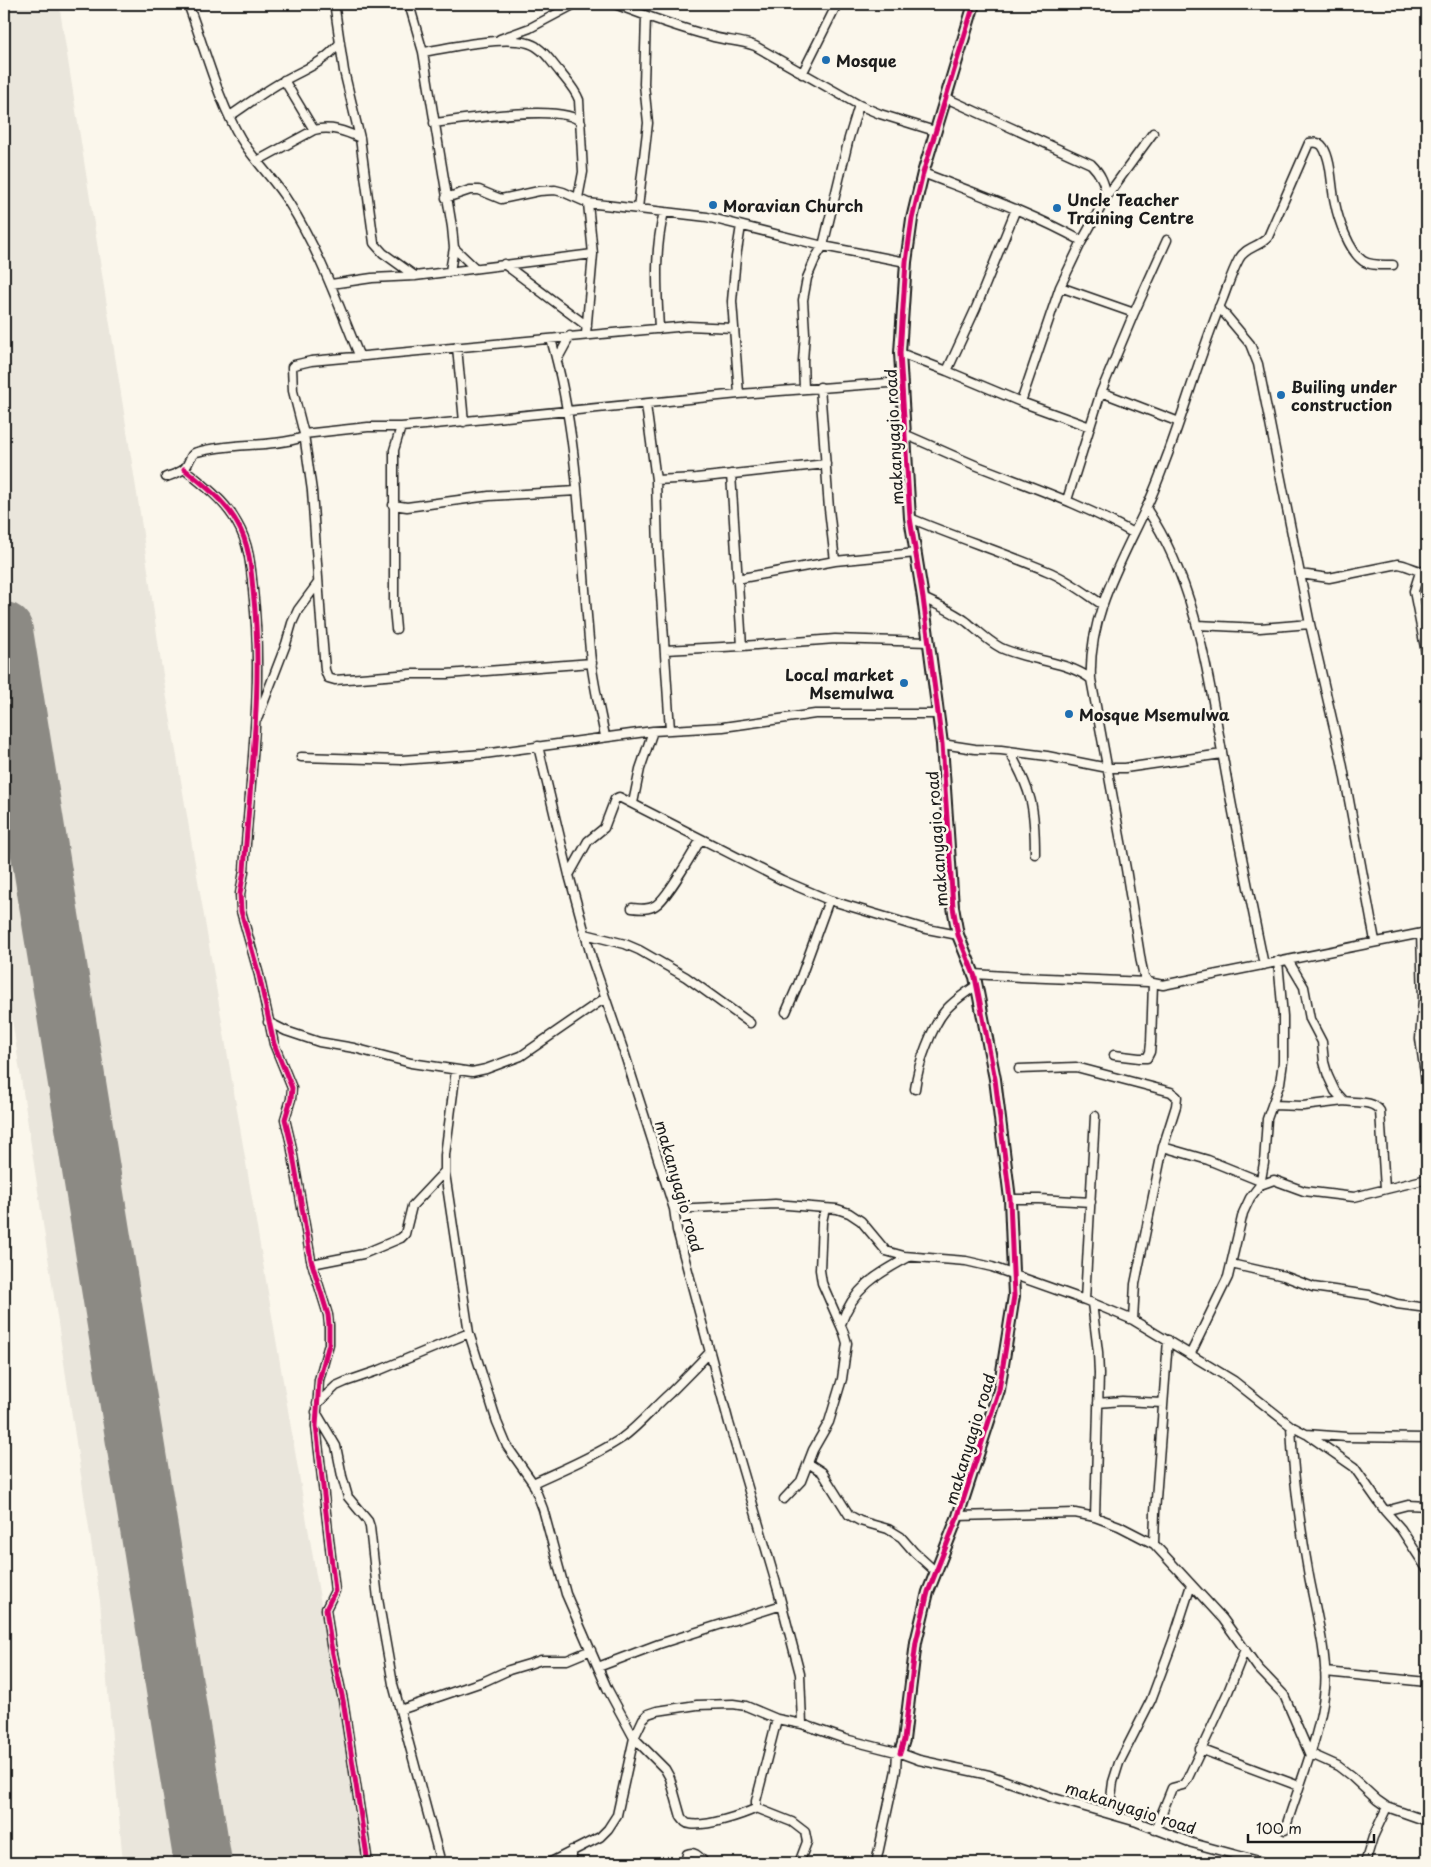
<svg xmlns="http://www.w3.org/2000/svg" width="1431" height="1867" font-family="'Playpen Sans',sans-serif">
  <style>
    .built { fill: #eae6dc }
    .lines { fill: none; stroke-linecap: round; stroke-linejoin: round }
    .runway { stroke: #8c8a84; stroke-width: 58 }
    .minor-casing { stroke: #1c1c1c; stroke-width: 11 }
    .tertiary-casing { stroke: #1c1c1c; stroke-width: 14 }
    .minor { stroke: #fbf7ec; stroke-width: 8 }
    .tertiary { stroke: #fbf7ec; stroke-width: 10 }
    .cycleway-casing { stroke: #fbf7ec; stroke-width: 8 }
    .cycleway { stroke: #d6006c; stroke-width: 5 }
    .poi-dot { fill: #1f6fb2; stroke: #fbf7ec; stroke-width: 2 }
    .labels { text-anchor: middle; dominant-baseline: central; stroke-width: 5; stroke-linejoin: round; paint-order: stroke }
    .poi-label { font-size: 16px; font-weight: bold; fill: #1c1c1c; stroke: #fbf7ec; text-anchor: start }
    .street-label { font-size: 16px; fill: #1c1c1c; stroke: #fbf7ec }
  </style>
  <rect width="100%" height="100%" fill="#fbf7ec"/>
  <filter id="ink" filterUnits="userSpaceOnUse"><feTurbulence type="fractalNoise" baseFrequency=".02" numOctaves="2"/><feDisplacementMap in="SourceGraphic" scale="10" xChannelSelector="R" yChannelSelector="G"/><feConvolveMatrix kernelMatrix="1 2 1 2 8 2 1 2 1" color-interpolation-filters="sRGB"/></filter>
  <g filter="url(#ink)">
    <path class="built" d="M 4,4 L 59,4 L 140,513 L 161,663 L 365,1863 L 123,1863 L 100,1601 L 4,966 Z"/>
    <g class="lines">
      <path class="runway" d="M 4,631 L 203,1863"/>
      <defs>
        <path id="minor" d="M 188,4 C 204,46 218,101 241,139 C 255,162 275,180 289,203 C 319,250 338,304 359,355
          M 409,4 L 423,52 L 452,227 L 454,248 L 450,271
          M 615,4 C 646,16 677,27 710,36 C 726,41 740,40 755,46 L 859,105 L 880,114 L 935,131
          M 335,9 L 344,71 L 360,138 L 374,243 L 383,253 L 415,276
          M 500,39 L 530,28 L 575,4
          M 423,52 C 450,48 517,31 538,48 C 547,54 552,63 559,71 C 566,80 575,89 579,100 L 583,172 L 578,198
          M 802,74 L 837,4
          M 284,80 L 314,130
          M 946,98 L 1091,164 C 1101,174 1104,182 1107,196
          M 230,116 C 248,104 266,90 285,80 C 308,67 322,64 340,43
          M 434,123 C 460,120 567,102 581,123
          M 257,161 L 314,130 C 331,126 345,131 360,138
          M 923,173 C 977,194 1032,213 1082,241
          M 446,198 L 470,190 L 479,190 L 501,199 L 539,191 L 555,190 L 563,192 L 588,203 L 707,217 L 823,246 L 906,262
          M 638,208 L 648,123 L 644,84 L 646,16
          M 454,248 L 475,268
          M 504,264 L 587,326
          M 1393,265 C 1383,265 1371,266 1363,261 C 1349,251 1338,219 1335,203 C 1331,187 1332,161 1323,147 C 1320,142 1314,142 1309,143 L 1268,237 C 1260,247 1245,247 1239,259 C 1232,272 1228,285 1223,298 C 1201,351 1186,406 1166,459 C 1160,475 1154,492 1146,508 C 1121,562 1088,616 1091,679 L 1126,869 L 1141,962 L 1144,976 L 1148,982 L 1163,985 L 1427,932
          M 331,284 L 372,278 L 415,276 L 593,254
          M 1060,287 L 1134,313
          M 1219,307 L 1250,344 L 1258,364 L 1310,624 L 1342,762 L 1375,941
          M 659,329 C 657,288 654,252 664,212
          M 586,334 L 593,254 L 588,203
          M 551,339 C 581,443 580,554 591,661 C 594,686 600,711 605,736
          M 457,347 L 464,422
          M 900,353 L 947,371 L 1021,402 L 1090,427
          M 557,360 L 570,336
          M 947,371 L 976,308 L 1016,209
          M 820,387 L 829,509 L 835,561
          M 804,389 L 803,361 L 805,333 L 803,300 L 807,278 L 816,257 L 823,246 L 849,138 L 859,105
          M 1101,392 L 1179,422
          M 739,394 L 732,301 L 736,257 L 741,226
          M 1021,402 L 1060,287 L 1082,241 L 1107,196 L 1153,133
          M 646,405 L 656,480 L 658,549 L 670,730
          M 304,434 L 368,427 L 401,427 L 425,425 L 739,394 L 902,382
          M 904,434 C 928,444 951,455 975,465 C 1028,486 1083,504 1133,533
          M 184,469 C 203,484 226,502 237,523 C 249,543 251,567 253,590 C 264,683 250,778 244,871 L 240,894 L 241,911 L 259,975 L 274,1044 L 292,1088 L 291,1099 L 285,1119 L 291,1144 L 311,1260 L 328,1315 L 329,1325 L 329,1344 L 319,1380 L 316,1426 L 334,1582 L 335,1591 L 326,1609 L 331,1645 L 343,1700 L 368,1863
          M 731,474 L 742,646
          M 166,477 C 172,475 179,473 184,469 C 190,464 189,454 197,452 C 232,442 269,448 304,437
          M 656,480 L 696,478 L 826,464
          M 1067,500 L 1101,392 L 1134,313 L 1167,240
          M 393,505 L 407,507 L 489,496 L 577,491
          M 1146,508 C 1197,584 1208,675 1224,763 C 1236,831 1250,898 1264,965
          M 910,518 C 955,537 1002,552 1047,571 C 1067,579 1085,593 1103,605
          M 1420,572 L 1414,591 L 1427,658
          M 1300,574 L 1329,578 L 1398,564 C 1408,565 1417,572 1427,572
          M 737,579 L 835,561 L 916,553
          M 923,598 C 938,605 954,612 967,622 C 978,631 988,641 1001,648 C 1030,661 1065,660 1091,679
          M 1197,625 L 1260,628 L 1310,624
          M 396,629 L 394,608 L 394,450 L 401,427
          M 665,650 L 742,646 L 835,639 L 928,642
          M 592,663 L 447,674 L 411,674 L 335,680 L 328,678 L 325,670 L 321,621 L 312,491 L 304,434 L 293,391 L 292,367 L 294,365 L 311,361 L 688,326 L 733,328
          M 258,717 L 286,644 L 292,623 L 298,610 L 318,583
          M 942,744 L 975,749 L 1001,750 L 1047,756 L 1108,768 L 1125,768 L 1222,754
          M 538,746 L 569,875 L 592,959 L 624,1052 L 674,1209 L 677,1230 L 729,1423 L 778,1590 L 800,1674 L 802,1724
          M 1009,751 C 1032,791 1035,808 1035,854
          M 301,757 L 402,760 L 484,754 L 653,731 L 723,727 L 815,714 L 938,714
          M 633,803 L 640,769 L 653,731
          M 569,875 L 588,841 L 604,828 L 615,799 L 619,797 L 782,880 L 829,900 L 922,928 L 958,935
          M 632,908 C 640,909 649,910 656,905 C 668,897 692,854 701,839
          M 1421,933 L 1423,999 L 1420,1039 L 1427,1088
          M 585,934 L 625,944 L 639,950 L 686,977 L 750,1023
          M 1288,960 L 1304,987 L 1310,1019 L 1322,1042 L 1324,1062 L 1328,1076 L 1335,1091 L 1344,1101 C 1356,1103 1373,1100 1380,1111 L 1385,1189
          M 974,974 L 1021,977 L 1148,982
          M 786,1012 L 799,982 L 829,900
          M 268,1022 L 286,1031 L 319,1042 L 354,1048 L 411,1063 L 472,1072 L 486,1069 L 521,1056 L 605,998
          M 1114,1055 L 1139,1058 L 1147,1058 L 1150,1052 L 1151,1043 L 1153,983
          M 1019,1069 L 1076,1067 L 1171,1092 L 1177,1097 L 1176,1106 L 1163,1147 L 1135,1284 L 1133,1320
          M 456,1070 L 445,1155 L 445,1173 L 469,1333 L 497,1422 L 507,1446 L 533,1483 L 543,1509 L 566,1594 L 607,1688 L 634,1738 L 665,1769 L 670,1778 L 681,1817 C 684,1821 686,1824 690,1824 C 706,1827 742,1815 757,1808
          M 915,1089 C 917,1073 920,1062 926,1047 C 939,1013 947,1005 977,985
          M 1272,1105 L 1303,1106 L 1344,1101
          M 1163,1147 L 1208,1160 L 1260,1181
          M 1260,1185 L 1264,1163 L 1267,1119 L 1280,1083 L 1283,1062 L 1283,1016 L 1278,961
          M 1010,1199 L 1039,1199 L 1091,1202
          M 674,1209 L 775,1204 L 837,1209 L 849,1213 L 861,1221 L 886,1251 L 904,1256 L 966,1261 L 992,1267 L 1085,1300 L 1133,1320 L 1234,1381 L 1291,1426 L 1306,1434 L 1347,1437 L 1427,1438
          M 312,1264 L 363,1254 L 401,1238 L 405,1234 L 412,1206 L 445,1171
          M 1231,1264 L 1284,1276 L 1313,1287 L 1369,1295 L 1397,1304 L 1427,1308
          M 1085,1300 L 1095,1116
          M 1092,1303 L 1098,1352 L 1099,1374 L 1095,1517
          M 841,1324 C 853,1288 877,1274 909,1257
          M 1190,1355 L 1228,1277 L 1243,1213 L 1250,1198 L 1260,1185 L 1274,1180 L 1304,1191 L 1354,1197 L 1427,1179
          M 1098,1403 L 1122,1401 L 1163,1403
          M 317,1404 L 336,1386 L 345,1382 L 380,1370 L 469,1333
          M 316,1412 L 336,1446 L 342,1476 L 348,1497 L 368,1521 L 370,1527 L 378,1599 L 393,1684 L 441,1863
          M 1308,1435 L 1354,1467 L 1385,1511 L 1401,1529 L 1427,1569
          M 808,1463 L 822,1472 L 849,1515 L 860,1521 L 888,1529 L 901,1537 L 914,1552 L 936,1572
          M 533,1483 C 563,1469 595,1456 622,1438 C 641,1424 653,1408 670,1393 C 684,1379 697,1366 710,1352
          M 784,1499 L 801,1481 L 813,1450 L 829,1422 L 842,1379 L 847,1343 L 844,1333 L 822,1283 L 820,1270 L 822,1222 L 825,1208
          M 1385,1511 L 1408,1505 L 1427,1506
          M 958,1516 L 1075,1513 L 1095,1517 L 1119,1526 L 1154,1544 L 1223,1619 L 1258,1668 L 1284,1695 L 1309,1753 L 1338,1766 L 1351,1776 L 1377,1800 L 1387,1807 L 1427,1821
          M 1154,1544 L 1155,1512 L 1168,1340
          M 598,1667 L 659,1644 L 782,1605
          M 1325,1672 L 1427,1682
          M 400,1710 L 485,1681 L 509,1670 L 529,1664 L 541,1660 L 567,1660 L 591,1650
          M 777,1719 L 756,1801 L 756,1806 L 759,1809 L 792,1822 L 805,1832 L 807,1842 L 799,1863
          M 1200,1749 L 1299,1786
          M 1109,1813 L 1113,1782 L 1119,1763 L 1151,1700 L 1173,1641 L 1191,1585
          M 1155,1830 L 1172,1788 L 1183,1785 L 1187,1780 L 1228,1692 L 1245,1649
          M 1285,1830 C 1299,1784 1320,1737 1325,1688 C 1328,1657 1315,1608 1309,1576 C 1300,1526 1293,1477 1291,1426
          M 549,1863 L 600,1837 L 608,1829 L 617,1815 L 634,1738 L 643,1719 L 648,1714 L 657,1711 L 697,1705 L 733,1704 L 746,1706 L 777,1719 L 802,1724 L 845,1739 L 900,1753 L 919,1760 L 989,1775 L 1054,1798 L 1137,1822 L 1192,1843 L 1266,1863
          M 572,1863 L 572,1850
          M 685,1863 L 687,1854 C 695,1850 700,1858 705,1863
          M 876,1863 L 896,1770 L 897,1752
          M 1365,1863 L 1373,1837 L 1387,1807"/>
        <path id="tertiary" d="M 900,1753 L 904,1740 L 916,1642 L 928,1592 L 958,1516 L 999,1390 L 1014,1296 L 1010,1199 L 995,1079 L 975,977 L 958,935 L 953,907 L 942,744 L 923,598 L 910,518 L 900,353 L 906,262 L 912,219 L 923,173 L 974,4"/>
      </defs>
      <use href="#minor" class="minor-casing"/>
      <use href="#tertiary" class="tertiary-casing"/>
      <use href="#minor" class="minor"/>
      <use href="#tertiary" class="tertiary"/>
      <defs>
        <path id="cycleway" d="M 184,469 C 203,484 226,502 237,523 C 249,543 251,567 253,590 C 264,683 250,778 244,871 L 240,894 L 241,911 L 259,975 L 274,1044 L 292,1088 L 291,1099 L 285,1119 L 291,1144 L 311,1260 L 328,1315 L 329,1325 L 329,1344 L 319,1380 L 316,1426 L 334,1582 L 335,1591 L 326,1609 L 331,1645 L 343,1700 L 368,1863
          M 900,1753 L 904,1740 L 916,1642 L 928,1592 L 958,1516 L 999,1390 L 1014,1296 L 1010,1199 L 995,1079 L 975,977 L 958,935 L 953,907 L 942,744 L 923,598 L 910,518 L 900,353 L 906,262 L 912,219 L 923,173 L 974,4"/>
      </defs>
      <use href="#cycleway" class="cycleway-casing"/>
      <use href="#cycleway" class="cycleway"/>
    </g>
  </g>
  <g class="poi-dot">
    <circle cx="826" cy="60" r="5"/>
    <circle cx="713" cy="205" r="5"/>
    <circle cx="1057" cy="208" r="5"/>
    <circle cx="1281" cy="395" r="5"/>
    <circle cx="904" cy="683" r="5"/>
    <circle cx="1069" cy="714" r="5"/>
  </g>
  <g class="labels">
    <g class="poi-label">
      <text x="836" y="60">Mosque</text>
      <text x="1067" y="199">Uncle Teacher<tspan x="1067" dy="18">Training Centre</tspan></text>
      <text x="723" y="205">Moravian Church</text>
      <text x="1291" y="386">Builing under<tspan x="1291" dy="18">construction</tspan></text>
      <text x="894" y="674" text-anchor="end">Local market<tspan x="894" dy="18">Msemulwa</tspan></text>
      <text x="1079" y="714">Mosque Msemulwa</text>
    </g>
    <g class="street-label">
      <text transform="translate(893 437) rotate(-93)">makanyagio road</text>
      <text transform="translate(936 839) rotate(-94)">makanyagio road</text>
      <text transform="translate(680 1186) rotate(74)">makanyagio road</text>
      <text transform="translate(969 1439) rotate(-73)">makanyagio road</text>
      <text transform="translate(1131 1807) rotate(18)">makanyagio road</text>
    </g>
  </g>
  <rect width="1431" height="1867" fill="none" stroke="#fbf7ec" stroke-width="20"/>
  <rect x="10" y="10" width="1411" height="1847" fill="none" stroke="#1c1c1c" stroke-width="2" filter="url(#ink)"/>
  <path d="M1248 1834v8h126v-8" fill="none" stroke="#1c1c1c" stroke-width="2.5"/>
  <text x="1256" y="1834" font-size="15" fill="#1c1c1c" stroke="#fbf7ec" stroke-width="4" paint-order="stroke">100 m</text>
</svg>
